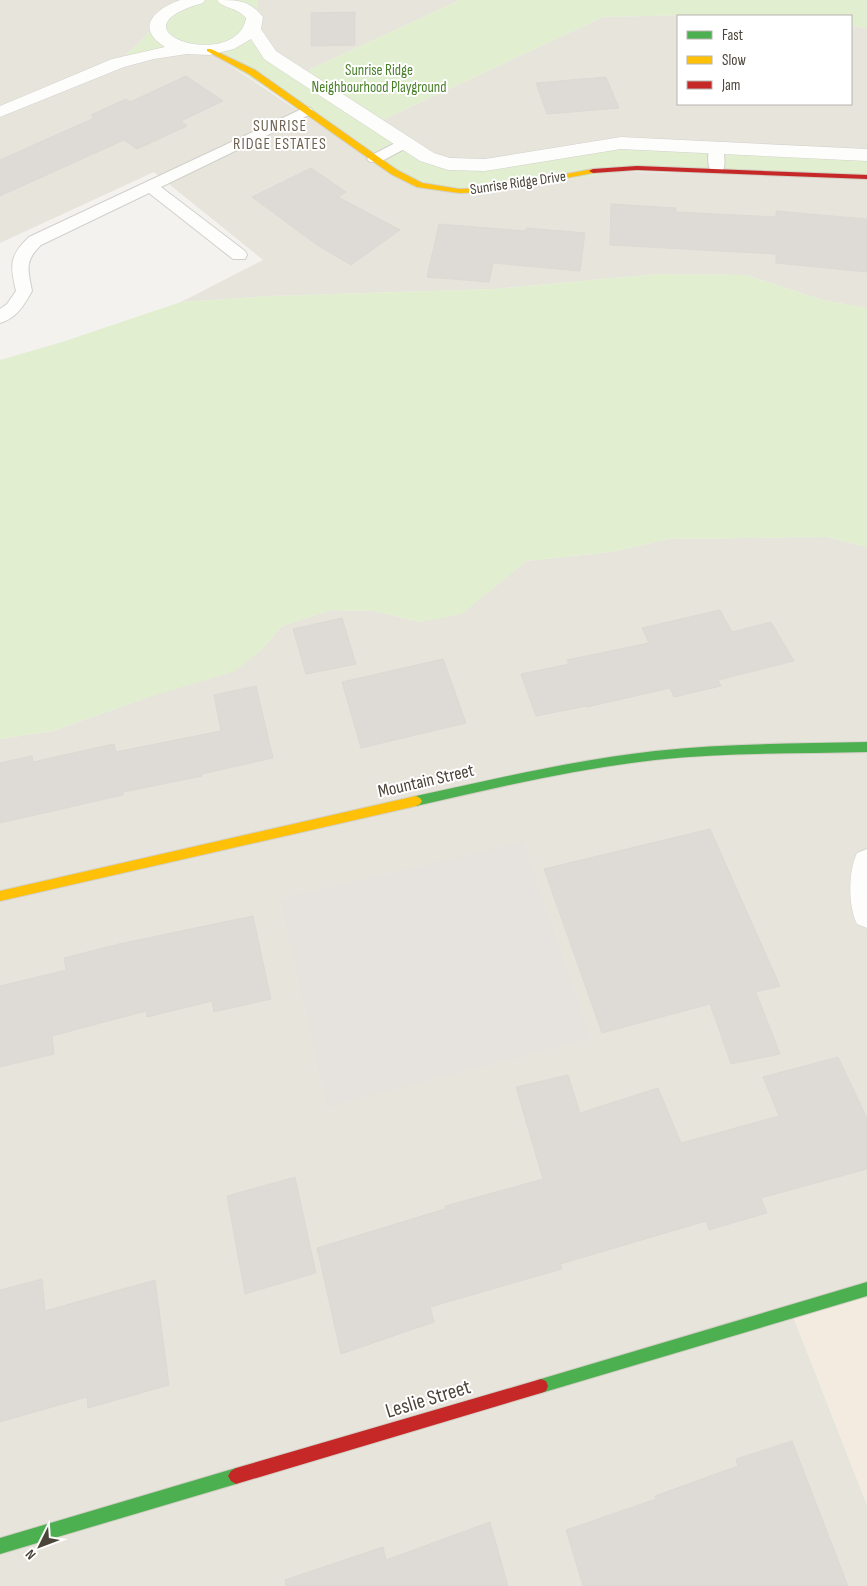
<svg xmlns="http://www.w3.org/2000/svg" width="867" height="1586" font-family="'Sofia Sans Condensed',sans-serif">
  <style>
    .residential { fill: #e7e4dc }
    .commercial { fill: #f3ebdf }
    .green { fill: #e1eecf }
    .parking { fill: #e6e3df }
    .building { fill: #dedbd6; stroke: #dcd9d4 }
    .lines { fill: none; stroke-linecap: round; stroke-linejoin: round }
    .lane-casing { stroke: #d2d0cb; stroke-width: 2 }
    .street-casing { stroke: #d2d0cb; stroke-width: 1 }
    .fast-casing { stroke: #d3cfc5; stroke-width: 2 }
    .slow-casing { stroke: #d3cfc5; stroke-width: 2 }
    .jam-casing { stroke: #d3cfc5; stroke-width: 2 }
    .lane { fill: #fdfdfc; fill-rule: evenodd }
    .street { fill: #fdfdfc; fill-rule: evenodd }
    .fast { fill: #4caf50; fill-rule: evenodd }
    .slow { fill: #ffc107; fill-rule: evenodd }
    .jam { fill: #c62828; fill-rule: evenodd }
    .labels { text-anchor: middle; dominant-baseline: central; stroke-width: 4; stroke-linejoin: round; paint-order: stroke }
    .far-park-label { font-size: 15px; fill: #4a7f2a; stroke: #fff }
    .far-street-label { font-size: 15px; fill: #4b4439; stroke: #fff }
    .far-neighbourhood-label { font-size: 16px; letter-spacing: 1px; fill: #6e6250; stroke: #fff }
    .street-label { font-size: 18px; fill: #4b4439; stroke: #fff }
    .near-street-label { font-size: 21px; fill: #4b4439; stroke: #fff }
  </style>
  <rect width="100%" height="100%" fill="#f4f2ee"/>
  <path class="residential" d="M 0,0 L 193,0 L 155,25 L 138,44 L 118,61 L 208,51 L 392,173 L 599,171 L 867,178 L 867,308 L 822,300 L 746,275 L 657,274 L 495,289 L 269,296 L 181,302 L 263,260 L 154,172 L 0,243 Z
    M 258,0 L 460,0 L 300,74 L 271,54 L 255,15 Z
    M 688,15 L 706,16 L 678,16 L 678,104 L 851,104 L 851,26 L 867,28 L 867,154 L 575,149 L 450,163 L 376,123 L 603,17 Z
    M 827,537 L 867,547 L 867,1293 L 793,1316 L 867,1505 L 867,1586 L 0,1586 L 0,739 L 53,731 L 143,699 L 260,651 L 282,626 L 331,610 L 374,611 L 420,622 L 486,594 L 526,561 L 611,552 L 669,539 Z"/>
  <path class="commercial" d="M 867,1293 L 867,1505 L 793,1315 Z"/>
  <path class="green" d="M 193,0 L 258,0 L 255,15 L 264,46 L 300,74 L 460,0 L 867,0 L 867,28 L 851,26 L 851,16 L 688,15 L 603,17 L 376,123 L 428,156 L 462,165 L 602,144 L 867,154 L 867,178 L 633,170 L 489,191 L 421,186 L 208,51 L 116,63 L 138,44 L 155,25 Z
    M 657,274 L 746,275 L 822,300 L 867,308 L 867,547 L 827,537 L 669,539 L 611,552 L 526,561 L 462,614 L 420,622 L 374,611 L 331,610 L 282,626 L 260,651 L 235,671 L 143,699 L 53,731 L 0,739 L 0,360 L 59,343 L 181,302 L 269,296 L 495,289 Z"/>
  <path class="parking" d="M 523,842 L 591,1038 L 327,1107 L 280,899 Z"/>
  <path class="building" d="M 355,12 L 355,45 L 311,46 L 311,13 Z
    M 186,76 L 223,101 L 181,121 L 187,126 L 137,149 L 124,140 L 0,196 L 0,160 L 94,118 L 91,115 L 126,99 L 130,102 Z
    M 606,77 L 619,108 L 547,114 L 536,83 Z
    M 311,168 L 346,192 L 338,197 L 400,230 L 351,265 L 317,245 L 252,197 Z
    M 611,204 L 676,208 L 676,212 L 776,217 L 776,211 L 867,219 L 867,272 L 776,263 L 776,254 L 610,245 Z
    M 439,224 L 526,231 L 526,228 L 585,233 L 580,271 L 493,263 L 489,282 L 427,277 Z
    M 720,610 L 732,632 L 771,622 L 794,661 L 718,680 L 721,686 L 674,697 L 670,688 L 587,707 L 586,706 L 536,716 L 521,674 L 569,664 L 567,660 L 649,643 L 642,628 Z
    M 342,618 L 356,664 L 306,674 L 293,629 Z
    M 443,659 L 466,723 L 361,748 L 342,682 Z
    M 256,686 L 273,758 L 202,774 L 202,776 L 123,792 L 123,795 L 0,823 L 0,763 L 32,756 L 33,762 L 114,744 L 116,752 L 221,731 L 214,695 Z
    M 710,829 L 780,986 L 756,992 L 780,1054 L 731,1064 L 710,1004 L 602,1033 L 544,869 Z
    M 253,916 L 271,999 L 214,1012 L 212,1001 L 147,1017 L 146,1011 L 52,1036 L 54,1054 L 0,1067 L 0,986 L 66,970 L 64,958 L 119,944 Z
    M 838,1057 L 867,1118 L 867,1169 L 761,1198 L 767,1213 L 709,1230 L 706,1221 L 560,1264 L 562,1269 L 430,1307 L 434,1322 L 341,1354 L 317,1248 L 445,1209 L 445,1206 L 543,1179 L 516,1087 L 568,1075 L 580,1113 L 658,1088 L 681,1143 L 779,1116 L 763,1077 Z
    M 295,1177 L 316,1273 L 245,1294 L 227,1196 Z
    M 42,1279 L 45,1311 L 155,1280 L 169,1385 L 88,1408 L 87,1397 L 0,1422 L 0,1290 Z
    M 792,1441 L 848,1586 L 583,1586 L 566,1530 L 656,1499 L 655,1496 L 738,1466 L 736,1459 Z
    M 490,1522 L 508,1586 L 286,1586 L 285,1580 L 383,1547 L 386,1560 Z"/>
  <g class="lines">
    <defs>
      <path id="lane" d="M 306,107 L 311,108 L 313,111 L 311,114 L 161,187 L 245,251 L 247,255 L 245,259 L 233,259 L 149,193 L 41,245 C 24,261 28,270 32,291 C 24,305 17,318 0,323 L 0,309 L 7,304 L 16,291 C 10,265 9,256 29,237 Z
        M 405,138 L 410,140 L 413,143 L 410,146 L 380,162 L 370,162 L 367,159 L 370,156 Z
        M 716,142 L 721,144 C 725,151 726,167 722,173 L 712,173 C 707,167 707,151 711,144 Z"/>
      <path id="street" d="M 180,0 L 205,0 L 203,3 C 103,31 237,73 246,18 C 237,7 223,9 217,0 C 238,0 249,0 263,17 L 261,29 L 276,51 L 434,153 L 450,158 L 485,159 L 621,137 L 867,149 L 867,161 L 621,149 L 485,171 L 448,170 L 420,161 L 285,73 L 264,59 L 251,39 L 234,49 L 209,55 L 187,54 L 154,59 L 124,67 L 0,117 L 0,106 L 112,59 L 165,47 C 134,28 155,9 180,0 Z
        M 867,849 L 867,928 L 857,924 C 848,906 848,872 857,853 Z"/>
      <path id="fast" d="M 867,742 L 867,752 C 796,754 725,752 655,760 C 574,769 495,788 416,806 L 412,804 L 410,801 L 412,798 L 416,796 C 495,779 574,760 655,751 C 725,743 796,744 867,742 Z
        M 867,1282 L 867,1296 L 541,1393 L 536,1391 L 534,1386 L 536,1381 L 541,1379 Z
        M 236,1468 L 241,1471 L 244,1476 L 241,1481 L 236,1484 L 0,1554 L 0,1538 Z"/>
      <path id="slow" d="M 207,49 L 211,49 L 255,70 L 397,170 L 422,183 L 459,189 L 490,188 L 593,169 L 597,171 L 593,173 L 490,192 L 459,193 L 417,187 L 391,174 L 249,74 L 207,51 Z
        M 416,796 L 420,798 L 422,801 L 420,804 L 416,806 L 0,901 L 0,891 Z"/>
      <path id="jam" d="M 637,166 L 867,175 L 867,179 L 637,170 L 593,173 L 589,171 L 593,169 Z
        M 541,1379 L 546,1381 L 548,1386 L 546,1391 L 541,1393 L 236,1484 L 231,1481 L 228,1476 L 231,1471 L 236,1468 Z"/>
    </defs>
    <use href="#lane" class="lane-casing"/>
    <use href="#street" class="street-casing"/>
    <use href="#fast" class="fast-casing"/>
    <use href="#slow" class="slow-casing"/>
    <use href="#jam" class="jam-casing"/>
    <use href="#lane" class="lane"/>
    <use href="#street" class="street"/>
    <use href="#fast" class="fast"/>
    <use href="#slow" class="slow"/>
    <use href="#jam" class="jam"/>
  </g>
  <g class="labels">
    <g class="far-park-label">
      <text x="379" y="70">Sunrise Ridge<tspan x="379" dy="17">Neighbourhood Playground</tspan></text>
    </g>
    <g class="far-street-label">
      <text transform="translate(518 183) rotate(-8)">Sunrise Ridge Drive</text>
    </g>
    <g class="far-neighbourhood-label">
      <text x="280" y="126">SUNRISE<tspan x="280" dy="18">RIDGE ESTATES</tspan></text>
    </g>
    <g class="street-label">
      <text transform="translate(426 781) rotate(-13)">Mountain Street</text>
    </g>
    <g class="near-street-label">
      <text transform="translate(428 1399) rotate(-17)">Leslie Street</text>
    </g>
  </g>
  <rect x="677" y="15" width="175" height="90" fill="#ffffff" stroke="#b7b4b0"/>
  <rect x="687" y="31" width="25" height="8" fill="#4caf50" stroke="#b7b4b0"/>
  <text x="722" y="40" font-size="15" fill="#4b4439">Fast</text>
  <rect x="687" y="56" width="25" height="8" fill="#ffc107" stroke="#b7b4b0"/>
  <text x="722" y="65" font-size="15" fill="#4b4439">Slow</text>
  <rect x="687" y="81" width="25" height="8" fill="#c62828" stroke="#b7b4b0"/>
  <text x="722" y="90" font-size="15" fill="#4b4439">Jam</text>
  <g transform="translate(40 1546) rotate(228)" stroke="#ffffff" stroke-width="4" paint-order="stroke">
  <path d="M0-4L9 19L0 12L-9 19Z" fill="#4b4439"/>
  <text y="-8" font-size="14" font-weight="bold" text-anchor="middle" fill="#4b4439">N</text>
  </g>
</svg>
